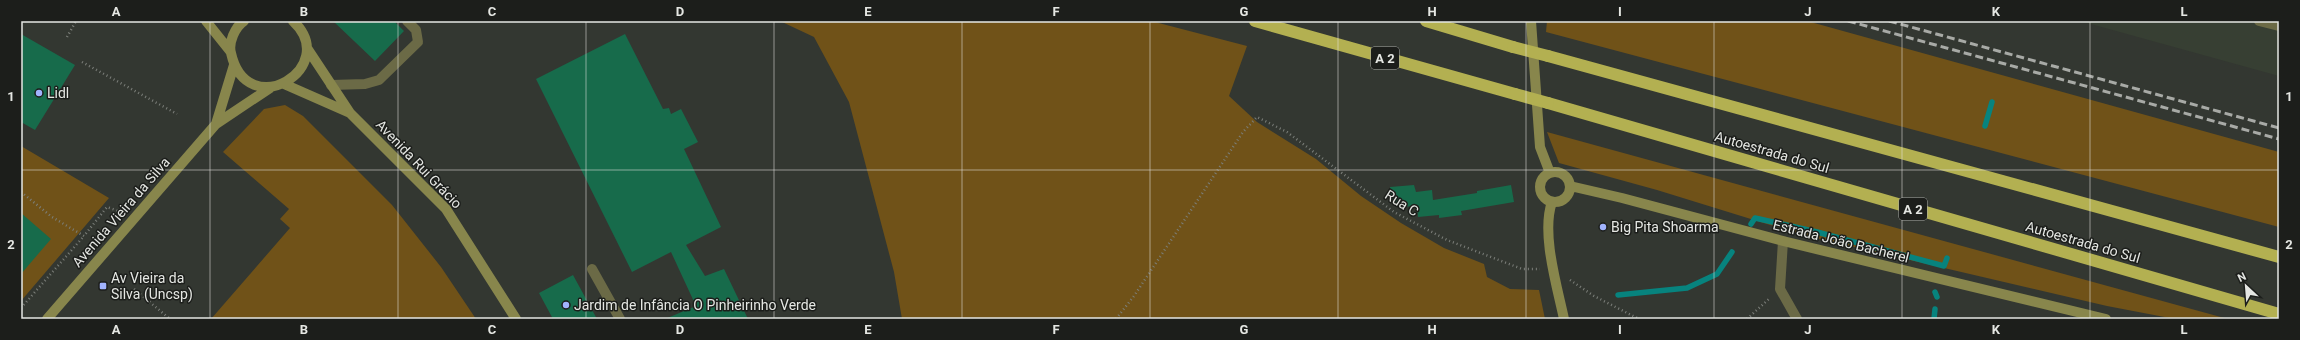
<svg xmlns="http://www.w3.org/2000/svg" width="2300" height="340" font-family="Roboto,sans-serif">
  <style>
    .built { fill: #373f33 }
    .green { fill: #705218 }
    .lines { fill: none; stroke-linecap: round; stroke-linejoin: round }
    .stream { stroke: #07837e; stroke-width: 5.5 }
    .building { fill: #176b4b }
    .path { stroke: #7c7f7a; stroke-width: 2.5; stroke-dasharray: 1 3; stroke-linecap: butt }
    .lane { stroke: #6b6a46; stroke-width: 10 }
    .street { stroke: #6b6a46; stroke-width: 10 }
    .secondary { stroke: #88864c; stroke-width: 10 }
    .highway { stroke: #b3b051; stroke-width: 12 }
    .rail { stroke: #a8aaa6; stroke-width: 3; stroke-dasharray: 8 4; stroke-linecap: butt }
    .highway-bridge { stroke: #b3b051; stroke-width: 12 }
    .grid { fill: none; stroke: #e5e7e3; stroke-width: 1; stroke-opacity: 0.55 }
    .poi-dot { fill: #a1b3fd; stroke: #1c1e1b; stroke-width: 1.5 }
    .labels { text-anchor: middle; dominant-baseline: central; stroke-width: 3; stroke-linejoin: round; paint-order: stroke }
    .shield { fill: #1c1e1b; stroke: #a9aba7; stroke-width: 1 }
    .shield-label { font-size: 13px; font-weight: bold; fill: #e5e7e3 }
    .poi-label { font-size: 14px; fill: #e5e7e3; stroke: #1c1e1b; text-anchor: start }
    .street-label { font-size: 14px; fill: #e5e7e3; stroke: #1c1e1b }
    .neatline { fill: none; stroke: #e5e7e3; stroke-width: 1.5 }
    .grid-label { font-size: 13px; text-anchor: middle; font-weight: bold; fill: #e5e7e3 }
  </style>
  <rect width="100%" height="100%" fill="#333731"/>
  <path class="built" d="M 2080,21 L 2279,21 L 2279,76 Z"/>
  <path class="green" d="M 780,21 L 1151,21 L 1247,46 L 1229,96 L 1257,122 L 1316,159 L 1361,196 L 1401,223 L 1444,248 L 1484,264 L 1487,277 L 1510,289 L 1539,290 L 1545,319 L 902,319 L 894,272 L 849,102 L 814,37 Z
    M 1547,21 L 1807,21 L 2279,152 L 2279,227 L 1546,32 Z
    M 285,105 L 303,116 L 392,205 L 441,267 L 476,319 L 211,319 L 290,228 L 280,219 L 289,209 L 223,152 L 264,109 Z
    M 1547,132 L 2228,319 L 2175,319 L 2107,306 L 1803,235 L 1657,190 L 1559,163 Z
    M 21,146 L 109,198 L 21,301 Z"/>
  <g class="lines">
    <path class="stream" d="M 1985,126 L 1992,102
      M 1751,224 L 1755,218 L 1817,232 L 1944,266 L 1947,258
      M 1935,292 L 1937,297
      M 1618,295 L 1687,288 L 1717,274 L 1732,252
      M 1934,319 L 1935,309"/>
  </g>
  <path class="building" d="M 333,21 L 394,21 L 404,31 L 375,61 Z
    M 21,34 L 75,65 L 35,130 L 21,122 Z
    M 625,34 L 663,109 L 669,108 L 671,114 L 681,109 L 698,142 L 684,149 L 721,227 L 686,245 L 705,276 L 724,269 L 748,319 L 665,319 L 696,306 L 671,252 L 632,272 L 536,79 Z
    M 1414,185 L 1416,192 L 1432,190 L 1433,200 L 1477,193 L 1477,191 L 1511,185 L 1514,202 L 1461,211 L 1462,215 L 1439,218 L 1439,215 L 1418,217 L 1417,206 L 1400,207 L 1391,200 L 1390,187 Z
    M 21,213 L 51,239 L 21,274 Z
    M 573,275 L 597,319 L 553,319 L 539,293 Z"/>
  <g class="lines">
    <path class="path" d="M 67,37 L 76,21
      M 82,62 L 177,114
      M 21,192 L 52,217 L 84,236 L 107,207 L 121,212
      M 1570,280 L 1594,296 L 1639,319
      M 134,289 L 170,319
      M 21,308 L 84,236
      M 1116,319 L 1134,296 L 1243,132 L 1257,117 L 1287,132 L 1394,212 L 1447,240 L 1522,269 L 1540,269
      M 1747,319 L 1770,298"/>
    <path class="lane" d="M 331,85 L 365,84 L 379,80 L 418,42 L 416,30 L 407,21"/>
    <path class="street" d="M 2259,21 L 2279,26
      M 1783,241 L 1780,289 L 1797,319
      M 592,269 L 620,319"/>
    <path class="secondary" d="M 206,21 L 230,51
      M 244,21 C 235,27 228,43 231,53 C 247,125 342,67 293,21
      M 1531,21 L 1540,147 L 1550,173
      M 307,48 L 350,113 L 446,209 L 516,319
      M 284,84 L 350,113
      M 216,124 L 234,65
      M1540 187a15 15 0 1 1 30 0a15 15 0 1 1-30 0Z
      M 1570,186 L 1622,198 L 1783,241 L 2106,319
      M 1552,202 C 1541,233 1557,286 1564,319
      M 47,319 L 216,124 L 270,88"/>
    <path class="highway" d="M 1255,21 L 1515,94
      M 1426,21 L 1513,47
      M 1548,56 L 2279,257
      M 1548,103 L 2279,314"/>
    <path class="rail" d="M 1848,21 L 2279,139
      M 1889,21 L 2279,128"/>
    <path class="highway-bridge" d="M 1513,47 L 1548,56
      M 1515,94 L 1548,103"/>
  </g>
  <path class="grid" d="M 210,21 L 210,319M 398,21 L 398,319M 586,21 L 586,319M 774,21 L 774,319M 962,21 L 962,319M 1150,21 L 1150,319M 1338,21 L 1338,319M 1526,21 L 1526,319M 1714,21 L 1714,319M 1902,21 L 1902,319M 2090,21 L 2090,319M 21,170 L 2279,170"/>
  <g class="poi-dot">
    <circle cx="39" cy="93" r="4"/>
    <circle cx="1603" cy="227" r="4"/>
    <rect x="99" y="282" width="8" height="8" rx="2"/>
    <circle cx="566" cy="305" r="4"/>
  </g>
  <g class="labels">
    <g class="shield">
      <rect x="1371" y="47" width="28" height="22" rx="3"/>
      <rect x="1899" y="198" width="28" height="22" rx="3"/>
    </g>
    <g class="shield-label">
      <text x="1385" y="58">A 2</text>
      <text x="1913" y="209">A 2</text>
    </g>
    <g class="poi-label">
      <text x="47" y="93">Lidl</text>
      <text x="1611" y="227">Big Pita Shoarma</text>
      <text x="111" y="278">Av Vieira da<tspan x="111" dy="16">Silva (Uncsp)</tspan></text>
      <text x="574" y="305">Jardim de Infância O Pinheirinho Verde</text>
    </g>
    <g class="street-label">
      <text transform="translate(1772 152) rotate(16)">Autoestrada do Sul</text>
      <text transform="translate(419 164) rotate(46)">Avenida Rui Grácio</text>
      <text transform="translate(1402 203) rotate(32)">Rua C</text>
      <text transform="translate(121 212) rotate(-49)">Avenida Vieira da Silva</text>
      <text transform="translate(1841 241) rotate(14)">Estrada João Bacherel</text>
      <text transform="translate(2083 242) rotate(16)">Autoestrada do Sul</text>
    </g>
  </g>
  <rect width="2300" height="340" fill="none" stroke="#1c1e1b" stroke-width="44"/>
  <g transform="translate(2246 286) rotate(334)" stroke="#1c1e1b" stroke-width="3" paint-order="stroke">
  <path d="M0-3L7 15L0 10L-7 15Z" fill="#e5e7e3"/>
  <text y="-6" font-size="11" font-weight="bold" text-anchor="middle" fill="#e5e7e3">N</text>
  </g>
  <rect x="22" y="22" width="2256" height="296" class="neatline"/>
  <g class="grid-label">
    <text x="116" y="16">A</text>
    <text x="304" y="16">B</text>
    <text x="492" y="16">C</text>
    <text x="680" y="16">D</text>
    <text x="868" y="16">E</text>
    <text x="1056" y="16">F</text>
    <text x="1244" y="16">G</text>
    <text x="1432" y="16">H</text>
    <text x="1620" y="16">I</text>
    <text x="1808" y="16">J</text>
    <text x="1996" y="16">K</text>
    <text x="2184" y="16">L</text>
    <text x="11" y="101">1</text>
    <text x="2289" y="101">1</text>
    <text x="11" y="249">2</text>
    <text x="2289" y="249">2</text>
    <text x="116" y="334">A</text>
    <text x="304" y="334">B</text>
    <text x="492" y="334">C</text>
    <text x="680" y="334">D</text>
    <text x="868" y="334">E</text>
    <text x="1056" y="334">F</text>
    <text x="1244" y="334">G</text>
    <text x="1432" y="334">H</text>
    <text x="1620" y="334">I</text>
    <text x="1808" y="334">J</text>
    <text x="1996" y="334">K</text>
    <text x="2184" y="334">L</text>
  </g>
</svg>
